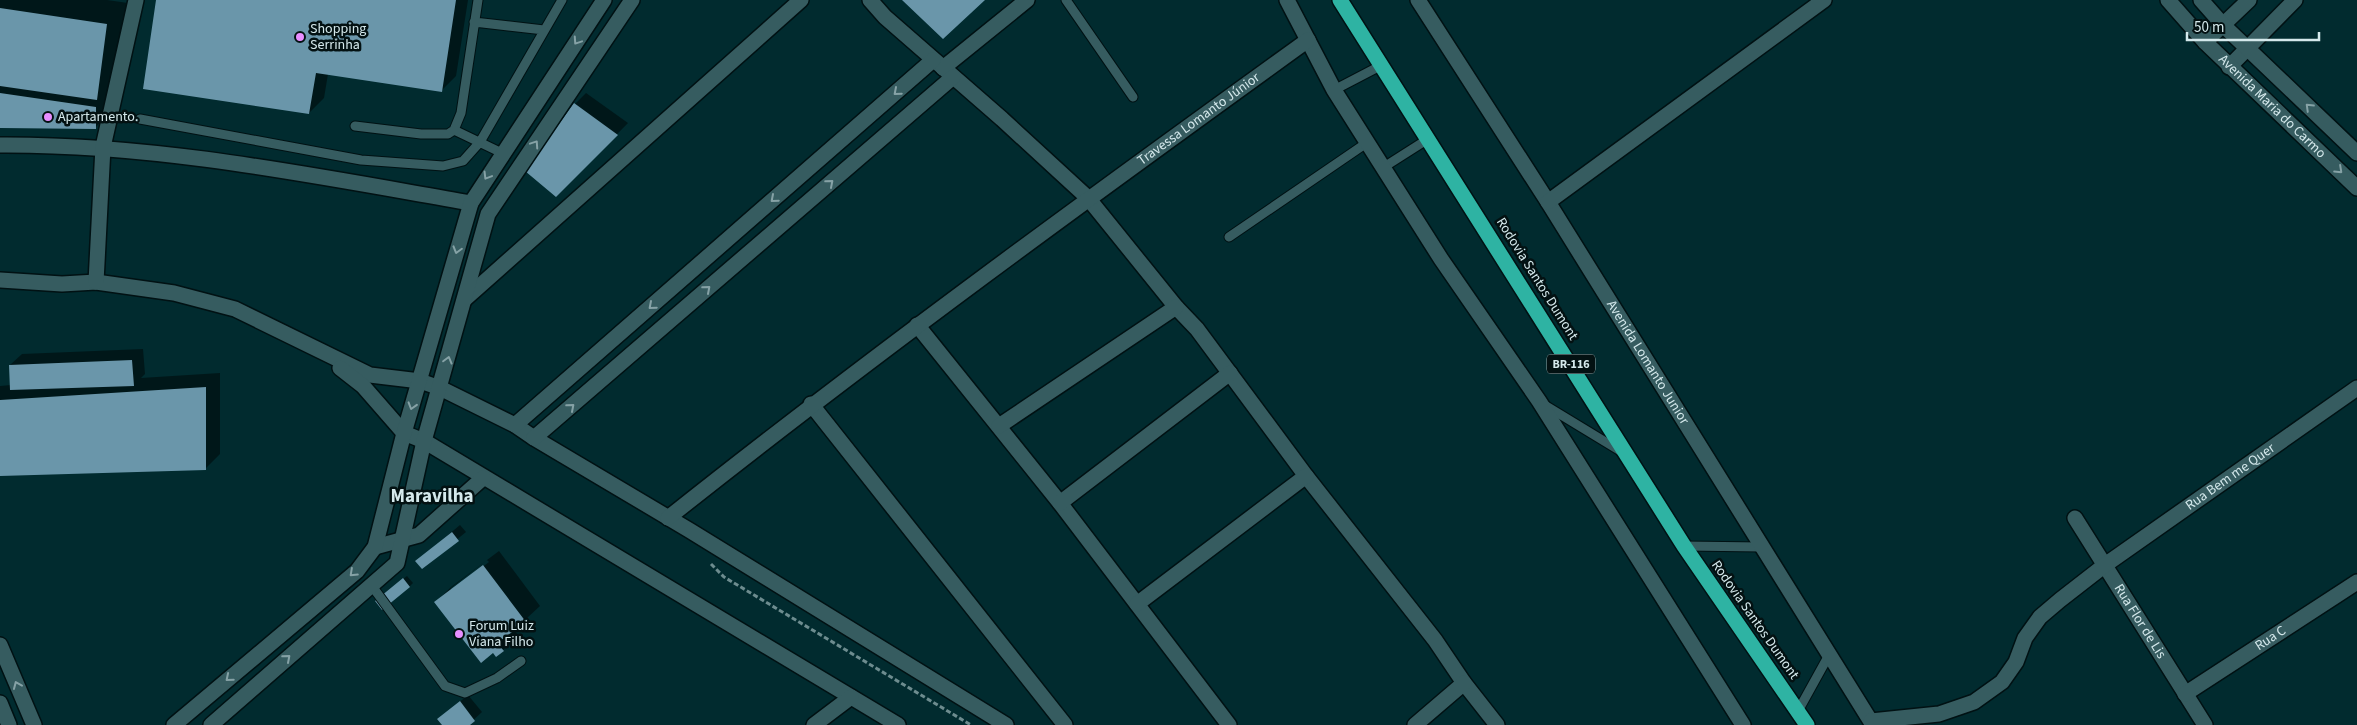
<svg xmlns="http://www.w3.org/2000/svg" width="2357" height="725" font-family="'Source Sans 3',sans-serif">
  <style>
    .shadow { fill: #0007; fill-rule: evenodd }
    .building { fill: #6a96aa }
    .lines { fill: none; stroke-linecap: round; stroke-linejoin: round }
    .lane-casing { stroke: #011113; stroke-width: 11 }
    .street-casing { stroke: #011113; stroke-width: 18 }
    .secondary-casing { stroke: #011113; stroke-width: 18 }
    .highway-casing { stroke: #011113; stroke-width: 18 }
    .path { stroke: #6d8c8f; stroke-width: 3; stroke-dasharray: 5 2.5; stroke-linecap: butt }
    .lane { stroke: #365c60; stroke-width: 9 }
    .street { stroke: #365c60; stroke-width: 15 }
    .secondary { stroke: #365c60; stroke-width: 15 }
    .highway { stroke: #2eb3a3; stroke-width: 15 }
    .oneway { stroke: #86a2a6 }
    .poi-dot { fill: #e88eff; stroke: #031112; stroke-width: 2 }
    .labels { text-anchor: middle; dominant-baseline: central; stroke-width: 5; stroke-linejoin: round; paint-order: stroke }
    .shield { fill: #031112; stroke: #96a8ab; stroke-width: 1 }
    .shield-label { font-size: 12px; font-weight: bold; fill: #d5e9ec }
    .poi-label { font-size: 14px; fill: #d5e9ec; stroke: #031112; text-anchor: start }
    .street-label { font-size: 14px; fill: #d5e9ec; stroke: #031112 }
    .district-label { font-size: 19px; font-weight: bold; fill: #d5e9ec; stroke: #031112 }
  </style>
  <rect width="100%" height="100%" fill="#012b2f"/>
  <path class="shadow" d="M 0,0 L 107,0 L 128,3 L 116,106 L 95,128 L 0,127 Z
    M 158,0 L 468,0 L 456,76 L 441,91 L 328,74 L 324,98 L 309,113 Z
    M 586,93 L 628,123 L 556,196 L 575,104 Z
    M 143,349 L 145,374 L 141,378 L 220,373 L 220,454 L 205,469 L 0,475 L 0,386 L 11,385 L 10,365 L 22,354 Z
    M 460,525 L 466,532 L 422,568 L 417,561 Z
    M 499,551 L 540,606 L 514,630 L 518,635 L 503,650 L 436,602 L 451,587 ZM 487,560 L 489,562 L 451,591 L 451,588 Z
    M 407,576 L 413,583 L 409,587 L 380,597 Z
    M 468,695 L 482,712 L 468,725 L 443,725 L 439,719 Z"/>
  <path class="building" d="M 156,0 L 456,0 L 442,92 L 316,73 L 309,114 L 143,89 Z
    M 902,0 L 985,0 L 943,39 Z
    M 0,8 L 107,24 L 97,100 L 0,86 Z
    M 0,93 L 96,107 L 96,129 L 0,128 Z
    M 574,103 L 618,135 L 556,197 L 525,171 Z
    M 132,360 L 134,386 L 10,390 L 9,365 Z
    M 206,387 L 206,470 L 0,476 L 0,400 Z
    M 452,532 L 459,541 L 422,569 L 415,561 Z
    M 483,565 L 526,622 L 497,643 L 504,651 L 496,657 L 493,653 L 481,663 L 434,602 Z
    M 403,578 L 410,587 L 382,610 L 375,601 Z
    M 460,701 L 475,721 L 470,725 L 442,725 L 437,719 Z"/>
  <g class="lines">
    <defs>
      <path id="lane" d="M 478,0 L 461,113 L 454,130 L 502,153
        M 1066,0 L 1133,97
        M 474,22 L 544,30
        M 1334,90 L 1382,65
        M 140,119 L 361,160 L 443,166 L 463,161 L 480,142 L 562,0
        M 355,126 L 421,134 L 448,134 L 454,130
        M 1384,167 L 1428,139
        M 1229,237 L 1368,142
        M 1543,404 L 1622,452
        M 1684,546 L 1762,547
        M 372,586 L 445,686 L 465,693 L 497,678 L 521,661
        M 1798,711 L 1829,655"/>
      <g id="street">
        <path d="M 870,0 L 885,17 L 1002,119 L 1088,198 L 1176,307 L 1197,329 L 1306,476 L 1435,640 L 1464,683 L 1497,725"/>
        <path d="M 1287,0 L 1334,90 L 1441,259 L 1539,401 L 1743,725"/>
        <path id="s1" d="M 1418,0 L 1548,202 L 1873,725"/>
        <path d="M 2205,42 L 2249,0"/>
        <path d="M 2229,67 L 2295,0"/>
        <path d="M 943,68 L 1027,0"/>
        <path d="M 0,145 C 159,144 315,176 471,203"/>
        <path d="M 1548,202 L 1824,0"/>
        <path d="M 0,280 L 62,284 L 96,282 L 174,293 L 235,309 L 370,375 L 420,381 L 440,388 L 515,425 L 534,438 L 689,530 L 1006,725"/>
        <path d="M 96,282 L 103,147 L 136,0"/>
        <path d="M 465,299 L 801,0"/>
        <path d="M 917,325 L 1060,503 L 1229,725"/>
        <path d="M 340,368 L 363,386 L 404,433 L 424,441 L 898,725"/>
        <path d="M 811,404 L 1065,725"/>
        <path d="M 515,425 L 933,60"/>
        <path d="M 999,426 L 1176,307"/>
        <path d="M 534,438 L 953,77"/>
        <path d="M 1060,503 L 1230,373"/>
        <path id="s2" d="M 668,518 C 877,352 1092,196 1308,40"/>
        <path id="s3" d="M 2075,518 L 2205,725"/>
        <path d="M 375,547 L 419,535 L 483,478"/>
        <path d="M 1137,604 L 1306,476"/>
        <path d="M 0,645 L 34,725"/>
        <path id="s4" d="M 2185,694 L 2357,582"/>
        <path d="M 0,703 L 9,725"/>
        <path id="s5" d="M 1871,721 L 1939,714 L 1974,702 L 2002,682 L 2016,662 L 2025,638 L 2040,617 L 2060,600 L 2105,565 L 2357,388"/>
        <path d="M 814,725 L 851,697"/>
        <path d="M 1415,725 L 1464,683"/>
      </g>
      <g id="secondary">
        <path id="s6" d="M 2168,0 L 2205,42 L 2357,188"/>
        <path d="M 2201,0 L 2224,26 L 2357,153"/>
        <path d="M 174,725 L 357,571 L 375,547 L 404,433 L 471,203 L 604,0"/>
        <path d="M 211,725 L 397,563 L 424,441 L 488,214 L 632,0"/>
      </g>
      <path id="highway" d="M 1340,0 L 1684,546 L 1807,725"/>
    </defs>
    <use href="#lane" class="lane-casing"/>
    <use href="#street" class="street-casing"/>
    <use href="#secondary" class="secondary-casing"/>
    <use href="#highway" class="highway-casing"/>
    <path class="path" d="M 711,564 L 724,577 L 971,725"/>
    <use href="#lane" class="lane"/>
    <use href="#street" class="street"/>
    <use href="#secondary" class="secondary"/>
    <use href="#highway" class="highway"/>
  </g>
  <defs><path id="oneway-chevron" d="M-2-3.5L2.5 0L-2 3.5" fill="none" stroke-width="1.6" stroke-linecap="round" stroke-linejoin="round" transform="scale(1.25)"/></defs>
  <g class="oneway">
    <use href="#oneway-chevron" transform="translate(577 41) rotate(124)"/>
    <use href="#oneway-chevron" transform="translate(897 92) rotate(139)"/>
    <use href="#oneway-chevron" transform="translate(2309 107) rotate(-136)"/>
    <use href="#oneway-chevron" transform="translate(535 144) rotate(-56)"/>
    <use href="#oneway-chevron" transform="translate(2339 170) rotate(43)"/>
    <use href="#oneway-chevron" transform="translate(487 176) rotate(121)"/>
    <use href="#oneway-chevron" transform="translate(830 183) rotate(-41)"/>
    <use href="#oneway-chevron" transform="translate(774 199) rotate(139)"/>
    <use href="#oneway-chevron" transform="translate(457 250) rotate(106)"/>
    <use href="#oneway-chevron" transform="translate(707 289) rotate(-41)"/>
    <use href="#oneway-chevron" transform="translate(652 306) rotate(139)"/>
    <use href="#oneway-chevron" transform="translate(448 360) rotate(-75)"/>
    <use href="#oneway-chevron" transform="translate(412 406) rotate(107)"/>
    <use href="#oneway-chevron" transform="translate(571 407) rotate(-41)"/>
    <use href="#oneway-chevron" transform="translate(353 573) rotate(137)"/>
    <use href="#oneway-chevron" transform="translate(287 658) rotate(-41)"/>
    <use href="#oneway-chevron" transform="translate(229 678) rotate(140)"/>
    <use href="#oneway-chevron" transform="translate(17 685) rotate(-113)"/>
  </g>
  <g class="poi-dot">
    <circle cx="300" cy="37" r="5"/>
    <circle cx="48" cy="117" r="5"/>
    <circle cx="459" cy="634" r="5"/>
  </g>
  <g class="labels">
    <rect class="shield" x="1547" y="354.5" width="48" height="19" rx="4"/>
    <g class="shield-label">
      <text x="1571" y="364">BR-116</text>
    </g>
    <g class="poi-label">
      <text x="310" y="29">Shopping<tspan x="310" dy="16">Serrinha</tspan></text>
      <text x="58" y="117">Apartamento.</text>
      <text x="469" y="626">Forum Luiz<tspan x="469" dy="16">Viana Filho</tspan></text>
    </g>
    <g class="street-label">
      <text stroke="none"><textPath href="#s6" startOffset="149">Avenida Maria do Carmo</textPath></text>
      <text stroke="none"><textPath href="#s2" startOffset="664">Travessa Lomanto Júnior</textPath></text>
      <text transform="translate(1537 279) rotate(58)">Rodovia Santos Dumont</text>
      <text stroke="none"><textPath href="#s1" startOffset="429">Avenida Lomanto Junior</textPath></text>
      <text stroke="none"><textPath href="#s5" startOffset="452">Rua Bem me Quer</textPath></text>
      <text transform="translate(1755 620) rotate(55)">Rodovia Santos Dumont</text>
      <text stroke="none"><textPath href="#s3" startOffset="122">Rua Flor de Lis</textPath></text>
      <text stroke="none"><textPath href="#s4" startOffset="102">Rua C</textPath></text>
    </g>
    <g class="district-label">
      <text x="432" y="496">Maravilha</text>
    </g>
  </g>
  <path d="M2187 32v8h132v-8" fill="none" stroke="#d5e9ec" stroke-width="2.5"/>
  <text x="2194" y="32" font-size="15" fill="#d5e9ec" stroke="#031112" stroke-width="4" paint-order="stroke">50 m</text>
</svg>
